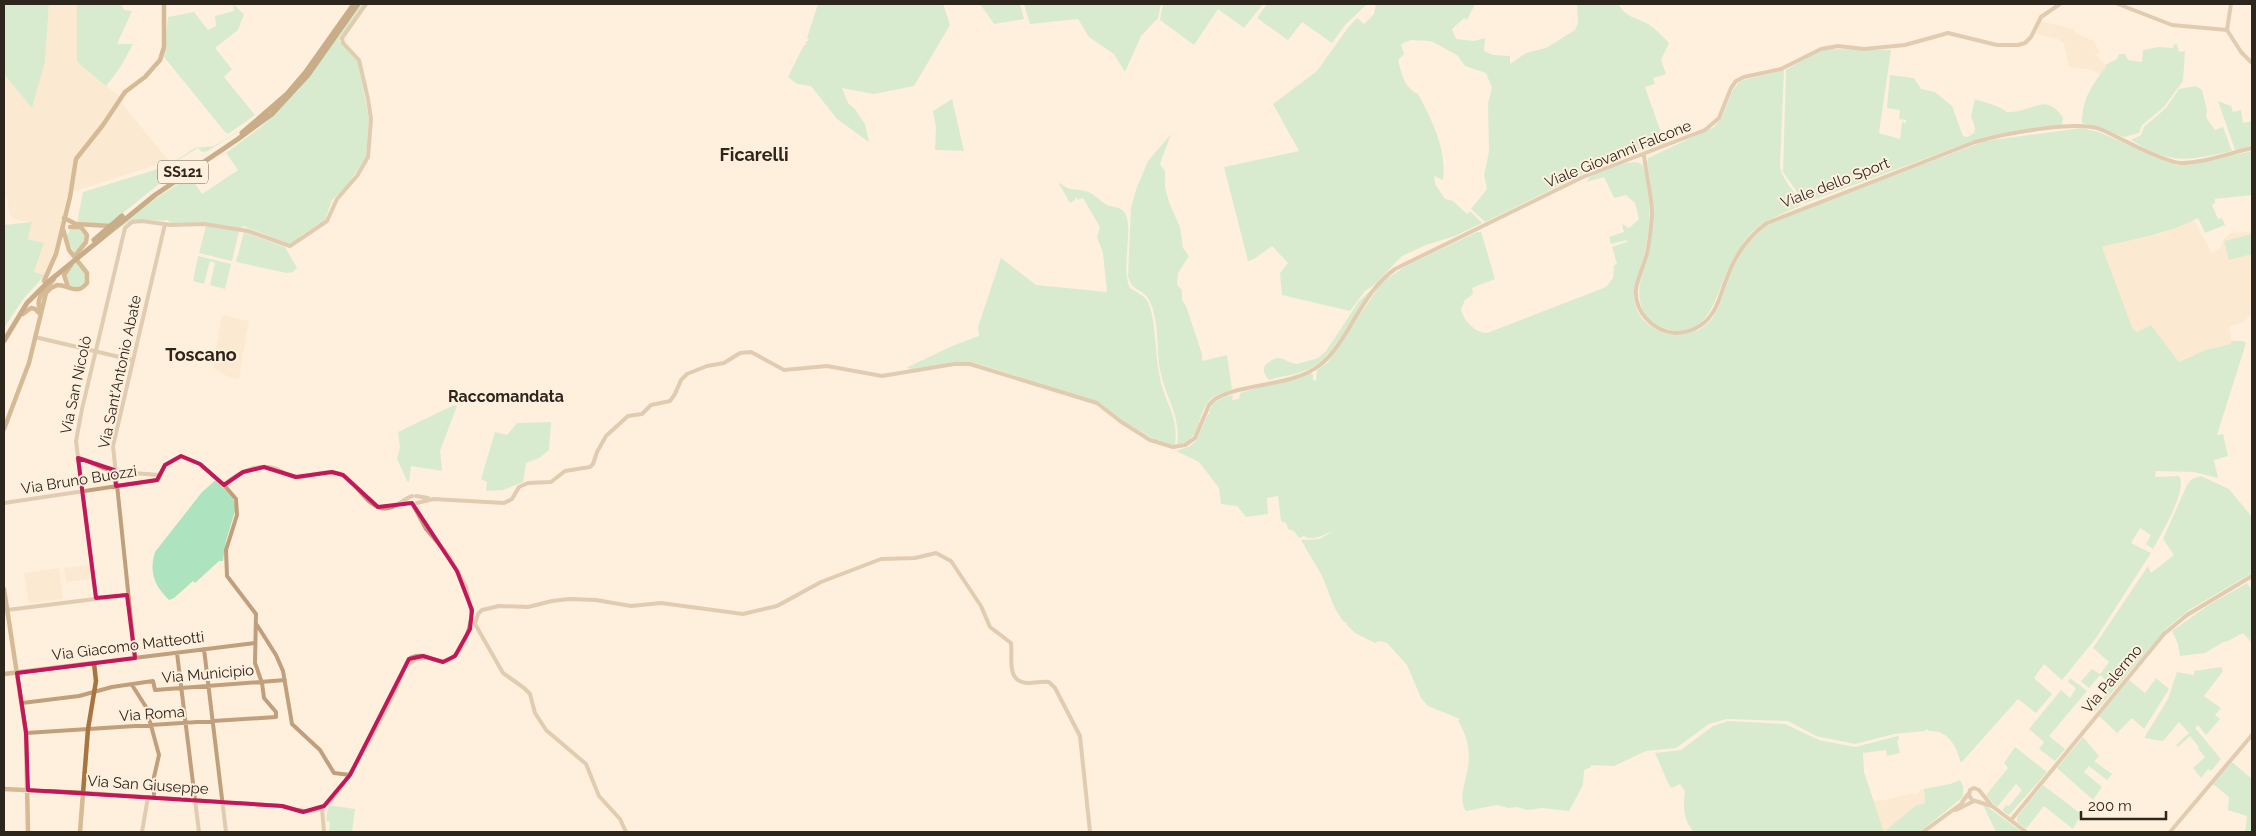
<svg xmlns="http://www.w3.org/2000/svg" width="2256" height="836" font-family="Raleway,sans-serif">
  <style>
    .built { fill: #f9e3c4 }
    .green { fill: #ade4bf }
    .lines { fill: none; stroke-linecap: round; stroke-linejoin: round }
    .tertiary { stroke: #c19f7c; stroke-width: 4 }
    .secondary { stroke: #a7753f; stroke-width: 4.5 }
    .primary { stroke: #8b5b23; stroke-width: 5 }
    .marked { fill: none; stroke: #c2185b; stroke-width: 4; stroke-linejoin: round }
    .labels { text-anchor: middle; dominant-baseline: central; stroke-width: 4; stroke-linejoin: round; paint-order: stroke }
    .shield { fill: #fef0dd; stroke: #6c6357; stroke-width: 1 }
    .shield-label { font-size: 14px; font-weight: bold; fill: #2d261d }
    .street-label { font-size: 15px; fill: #2d261d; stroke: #fef0dd }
    .neighbourhood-label { font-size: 16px; font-weight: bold; fill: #2d261d; stroke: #fef0dd }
    .quarter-label { font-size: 18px; font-weight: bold; fill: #2d261d; stroke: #fef0dd }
  </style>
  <rect width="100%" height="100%" fill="#fef0dd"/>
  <path class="built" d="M 49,4 L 77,4 L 77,62 L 119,96 L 121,102 L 169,161 L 69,193 L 54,257 L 45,275 L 34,272 L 44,243 L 28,239 L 32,222 L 17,220 L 10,216 L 7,197 L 4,197 L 4,74 L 32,107 L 45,62 Z
    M 2040,21 L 2074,29 L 2076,33 L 2094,41 L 2100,53 L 2095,54 L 2107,67 L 2101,75 L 2092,70 L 2069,67 L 2064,44 L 2058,39 L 2036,34 Z
    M 2194,220 L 2212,253 L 2220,248 L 2223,240 L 2230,233 L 2252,231 L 2252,313 L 2243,323 L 2229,326 L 2232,341 L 2230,344 L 2205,350 L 2179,362 L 2151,326 L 2137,332 L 2132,327 L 2102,247 L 2160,234 Z
    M 222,315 L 249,321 L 239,379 L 228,377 L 213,368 Z
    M 89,565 L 91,579 L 66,582 L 64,568 Z
    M 59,568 L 63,597 L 61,599 L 30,603 L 28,601 L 24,573 Z
    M 1921,789 L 1924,789 L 1925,803 L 1915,806 L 1884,832 L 1874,801 L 1884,800 L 1914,793 L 1916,795 Z"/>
  <path class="green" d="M 4,4 L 49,4 L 45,62 L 32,108 L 4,74 Z
    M 77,4 L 121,4 L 124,10 L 132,11 L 117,44 L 133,44 C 125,60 117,73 106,86 L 77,62 Z
    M 233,4 L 244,14 L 238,30 L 215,48 L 232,69 L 224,77 L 255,115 L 228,134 L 225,132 L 164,57 L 168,17 L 194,12 L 208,30 L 216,26 L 215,16 L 234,11 Z
    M 361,4 L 364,4 L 339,41 L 358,61 L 369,119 L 366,158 L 346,187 L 332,200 L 325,220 L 300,236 L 297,242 L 289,244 L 243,226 L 241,228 L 171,224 L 168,220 C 146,223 140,213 118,229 L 117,228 L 144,206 L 190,176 L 202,194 L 238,170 L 226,153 L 262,126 L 298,90 Z
    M 818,4 L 943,4 L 950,25 L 914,86 L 874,94 L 842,88 L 848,103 L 855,109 L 865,124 L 869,142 L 837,119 L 811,86 L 797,84 L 788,77 L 804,45 L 807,45 L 805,43 L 809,40 L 807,38 Z
    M 980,4 L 1020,4 L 1024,19 L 994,24 Z
    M 1024,4 L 1161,4 L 1158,18 L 1141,36 L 1125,72 L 1114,54 L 1089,37 L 1078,19 L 1030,24 Z
    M 1163,4 L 1263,4 L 1244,28 L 1218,9 L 1194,45 L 1160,20 Z
    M 1267,4 L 1367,4 L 1345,25 L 1332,43 L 1302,22 L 1288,40 L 1257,18 Z
    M 1376,4 L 1475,4 L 1467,20 L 1464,18 L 1452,29 L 1456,39 L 1474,41 L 1485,38 L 1484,51 L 1493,55 L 1510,56 L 1510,64 L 1526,53 L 1546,48 L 1575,30 L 1578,23 L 1577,4 L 1618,4 C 1628,19 1634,16 1648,24 C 1656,29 1662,36 1669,43 L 1661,60 L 1666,74 L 1653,78 L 1655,84 L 1645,87 L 1665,144 L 1631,151 L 1607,159 L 1581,175 L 1485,222 L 1471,209 L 1487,189 L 1484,175 L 1489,152 L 1488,103 L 1492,88 L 1486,73 L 1465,66 L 1457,55 L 1431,41 L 1411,40 L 1401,44 L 1404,54 L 1398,60 C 1402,75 1404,87 1418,94 C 1432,120 1447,150 1443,180 L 1434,176 L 1435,184 L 1445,199 L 1453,201 L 1467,214 L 1470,211 L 1482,223 L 1455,236 L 1426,245 L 1402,256 L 1374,285 L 1365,291 L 1350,311 L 1282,295 L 1280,273 L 1288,263 L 1272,246 L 1254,259 L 1248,261 L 1224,167 L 1299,151 L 1273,104 L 1317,71 L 1347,29 L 1357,18 L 1364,24 L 1374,14 Z
    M 2174,44 L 2177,44 L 2179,52 L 2185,51 L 2183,81 L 2164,107 L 2142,125 L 2139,133 L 2124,137 L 2095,126 L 2082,123 C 2082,99 2092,85 2106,67 L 2105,65 L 2117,59 L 2119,54 L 2125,54 L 2128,60 L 2142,62 L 2143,50 L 2159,47 L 2173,48 Z
    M 1827,49 L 1891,50 L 1879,133 L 1900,139 L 1902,122 L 1906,123 L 1906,120 L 1899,119 L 1900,110 L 1887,108 L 1890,75 L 1914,78 L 1921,89 L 1935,92 L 1952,106 L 1963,136 L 1967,137 L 1974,133 L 1975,128 L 1971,116 L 1975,99 C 1986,103 1998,105 2007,112 C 2032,114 2045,90 2063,118 L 2062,126 L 1984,137 L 1805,203 L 1783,172 L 1786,70 L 1817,52 Z
    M 1784,70 L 1780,167 C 1783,182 1796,191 1801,205 C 1783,215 1764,218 1749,235 C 1740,246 1732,260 1726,274 C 1714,300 1706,344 1664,328 C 1652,324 1642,314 1640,301 C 1636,283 1647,264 1650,246 C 1656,218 1653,191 1647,164 L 1648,158 L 1714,127 L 1722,117 L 1733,90 L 1740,81 Z
    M 2196,86 L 2202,90 L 2207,110 L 2206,117 L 2215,130 L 2223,127 L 2232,151 C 2188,160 2173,166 2131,140 L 2141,135 L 2144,127 L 2166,108 L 2179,89 Z
    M 952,99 L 964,151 L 935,150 L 936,128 L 933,111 Z
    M 2218,101 L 2231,106 L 2233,112 L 2241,110 L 2243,123 L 2252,121 L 2252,146 L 2235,150 Z
    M 250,124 L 208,151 L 202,152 L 198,148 L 178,160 L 180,167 L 108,225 L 77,223 L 83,192 L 167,166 L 195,148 L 214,146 Z
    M 2081,128 L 2099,132 L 2177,165 L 2189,165 L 2252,151 L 2252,195 L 2215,199 L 2215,203 L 2212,205 L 2218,219 L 2222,218 L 2225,225 L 2205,233 L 2198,218 C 2168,234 2135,239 2102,247 L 2132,327 L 2137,332 L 2151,325 L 2179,362 L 2205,350 L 2230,344 L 2232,341 L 2243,341 L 2246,343 L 2217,435 L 2223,434 L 2228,456 L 2214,460 L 2218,478 L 2194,472 L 2156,471 L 2155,477 L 2179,476 C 2188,490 2161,534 2153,549 L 2146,544 L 2151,535 L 2140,528 L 2131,543 L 2151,553 L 2096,638 L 2062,680 L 2044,664 L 2034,678 L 2052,694 L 2036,713 L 2018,699 L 1961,763 C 1956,746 1949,730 1929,731 L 1927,729 L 1924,731 L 1894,734 L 1855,744 L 1816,736 L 1788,721 L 1727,719 L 1709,724 L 1676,748 L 1646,751 L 1614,766 L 1591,765 L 1591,767 L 1584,770 L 1583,785 L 1569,811 L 1542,808 L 1527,810 L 1517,807 L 1509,808 L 1497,805 L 1466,811 C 1457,799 1467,779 1468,766 C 1471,751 1466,733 1458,721 L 1460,719 L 1428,706 L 1421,698 L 1407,665 L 1387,643 L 1379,641 L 1375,643 L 1355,633 L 1346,624 L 1347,622 L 1344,622 C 1331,606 1330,593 1321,574 C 1315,563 1307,551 1301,540 L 1320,539 L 1333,531 C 1324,534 1314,542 1304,536 L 1299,538 L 1294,531 L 1288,529 L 1286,523 L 1281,521 L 1278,496 L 1267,498 L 1268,514 L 1246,517 L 1237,506 L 1221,504 L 1219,488 L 1199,462 L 1176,451 L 1190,446 L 1196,441 L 1208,414 L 1210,414 L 1209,411 C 1214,400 1221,398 1233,395 L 1232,400 L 1239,399 L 1240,393 L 1310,373 L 1313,374 L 1313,380 L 1316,381 L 1317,370 L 1328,362 L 1382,282 L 1406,266 L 1477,232 L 1481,232 L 1482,235 L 1495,279 L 1472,288 L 1473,294 L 1465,300 L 1461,309 C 1463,320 1475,333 1487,333 L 1606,287 L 1613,278 L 1614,265 L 1617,264 L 1612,247 L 1627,242 L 1627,240 L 1611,244 L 1609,237 L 1624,232 L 1622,224 L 1629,228 L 1639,219 L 1635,203 L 1626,195 L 1614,198 L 1604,177 L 1587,182 L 1589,177 C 1601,172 1631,157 1642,164 C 1649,183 1650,205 1649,225 C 1648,236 1646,248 1643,259 C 1636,284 1624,308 1652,327 C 1664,335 1676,336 1689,333 C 1718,327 1721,297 1729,277 C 1739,254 1752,234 1774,221 L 1985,141 Z
    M 1171,134 L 1160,164 L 1165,171 L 1165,188 L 1170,205 L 1180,227 L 1183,248 L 1189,256 L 1178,273 L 1177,285 L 1182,290 L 1182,300 L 1186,306 L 1202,354 L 1202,361 L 1227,355 L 1232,389 C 1226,393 1217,393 1211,399 C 1194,415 1205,438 1177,445 C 1181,416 1167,401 1161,374 C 1155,351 1161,320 1148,298 C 1141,288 1132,292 1128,276 L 1131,207 L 1137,187 L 1148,161 Z
    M 1060,183 C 1071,193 1076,187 1088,192 C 1096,195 1100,201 1107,205 C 1113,207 1120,207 1124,212 C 1135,225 1120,268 1130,288 C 1136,292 1144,295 1148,302 C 1156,319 1155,357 1160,378 C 1165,404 1179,416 1175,445 L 1161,442 L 1160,440 L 1157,441 L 1120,419 L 1099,402 L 975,363 L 954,362 L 913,369 L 906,368 L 952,346 L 979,336 L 978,327 L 1001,258 L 1036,285 L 1107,292 L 1103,253 L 1097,237 L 1100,227 L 1083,198 L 1078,200 L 1077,198 L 1075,198 L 1075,200 L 1070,203 L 1059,184 Z
    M 32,222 L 28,239 L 44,243 L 34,272 L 45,275 L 24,298 L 4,328 L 4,225 Z
    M 206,226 L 239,231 L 232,261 L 199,253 Z
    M 78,227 L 86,233 L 84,243 L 74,253 L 66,237 L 70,230 Z
    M 244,232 L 285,247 L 297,268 L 293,272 L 287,273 L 236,262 Z
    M 2252,234 L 2252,254 L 2229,260 L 2224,241 Z
    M 198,256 L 231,264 L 225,289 L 210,285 L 215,263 L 210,261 L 204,284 L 193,281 Z
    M 76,262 L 85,272 L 86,280 L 82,287 L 72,288 L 66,281 L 67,271 Z
    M 1371,290 C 1357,310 1334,355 1313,367 C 1301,374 1283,376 1269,380 C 1265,375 1262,371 1265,365 C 1281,352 1280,360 1297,364 L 1318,358 L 1326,351 L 1359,301 Z
    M 454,405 L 457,406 L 440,451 L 442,471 L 411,466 L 409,482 L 407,481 L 397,459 L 400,447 L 398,432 Z
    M 551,422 L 549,450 L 539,458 L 526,463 L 523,482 L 503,490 L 486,491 L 487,482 L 481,479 L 495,432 L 507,435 L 517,423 Z
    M 2201,476 L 2229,489 L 2252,517 L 2252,573 L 2189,610 L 2167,628 L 2095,712 L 2094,709 L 2105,695 L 2107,681 L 2100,675 L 2089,688 L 2081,681 L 2092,669 L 2100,674 L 2109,662 L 2093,648 L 2148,566 L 2151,573 L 2174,555 L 2163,539 L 2187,485 L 2192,479 Z
    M 216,480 L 233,498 L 236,508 L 226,541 L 223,561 L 219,561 L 195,583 L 193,581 L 174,598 L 169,600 C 154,585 149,572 155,552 L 202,492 Z
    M 2247,583 L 2252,590 L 2252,643 L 2243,633 L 2226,642 L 2225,641 L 2205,653 L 2180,656 L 2178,644 L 2172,631 L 2207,606 Z
    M 2221,667 L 2223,671 L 2204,696 L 2221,708 L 2215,715 L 2220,719 L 2206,735 L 2198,725 L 2195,728 L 2221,759 L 2211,771 L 2208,769 L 2201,778 L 2193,768 L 2205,757 L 2198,749 L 2199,747 L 2190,736 L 2178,747 L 2176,745 L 2189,733 L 2179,722 L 2163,741 L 2144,738 L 2168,699 L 2177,672 L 2194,675 L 2194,671 Z
    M 2070,678 L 2087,691 L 2049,736 L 2065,749 L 2055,761 L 2039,749 L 2044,742 L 2029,729 L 2061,690 L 2070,698 L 2076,688 L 2068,682 Z
    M 2156,678 L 2169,689 L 2144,729 L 2132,718 L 2117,733 L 2099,716 L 2129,680 L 2145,693 Z
    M 1728,721 L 1785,724 L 1819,740 L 1855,747 L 1898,736 L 1899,740 L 1897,740 L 1900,753 L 1887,756 L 1886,750 L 1863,753 L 1864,772 L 1884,832 L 1915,806 L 1925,803 L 1924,789 L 1950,784 L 1960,780 L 1963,786 L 1963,797 L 1920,832 L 1694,832 C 1683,822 1683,805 1685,791 L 1680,784 L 1672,788 L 1669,785 L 1655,753 L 1681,750 L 1713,726 Z
    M 2083,737 L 2099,756 L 2094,761 L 2112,774 L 2107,780 L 2089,766 L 2084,772 L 2102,787 L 2093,800 L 2057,768 Z
    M 2015,747 L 2047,772 L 2009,815 L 2003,811 L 2003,809 L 2006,805 L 2009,806 L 2022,790 L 2016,784 L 1997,807 L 1986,795 L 2008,768 L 2004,763 Z
    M 2232,762 L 2252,779 L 2252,832 L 2245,832 L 2247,816 L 2228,810 L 2229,797 L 2213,784 Z
    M 2043,785 L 2081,814 L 2073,829 L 2044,806 L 2026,829 L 2017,822 L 2017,817 Z
    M 1982,803 L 2022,832 L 1996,832 Z
    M 328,805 L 355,809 L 352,832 L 329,832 L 330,822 L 326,821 Z"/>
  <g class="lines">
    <path class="tertiary" d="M 2118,4 L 2172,25 L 2227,30
      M 2231,4 L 2227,30 L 2241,52 L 2252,63
      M 1644,155 C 1646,175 1652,194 1652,215 C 1651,227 1650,241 1647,253 C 1644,265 1638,277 1636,289 C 1634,312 1653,331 1675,333 C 1689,333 1703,327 1711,315 C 1719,305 1721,292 1726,280 C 1734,258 1748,236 1767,223 L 1975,142 C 2002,134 2075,120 2100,129 C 2119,137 2163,162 2181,163 C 2204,163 2230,153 2252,148
      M 35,337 L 132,360
      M 78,458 C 88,459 94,465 103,468 C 121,474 141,473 159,475
      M 224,485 C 237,473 258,462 277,469 C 284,472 290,477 298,477 C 313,476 329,468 343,475 C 357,483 365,504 381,508 C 394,511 401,500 412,496
      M 416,496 L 428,498
      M 4,503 L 158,480 L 165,465 L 181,456 L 200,464 L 224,485 L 236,499 L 237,515 L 226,550 L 227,576 L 256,614 L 255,663 L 262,683 L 264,698 L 276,712 L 276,717 L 26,733
      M 403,503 L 412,503 L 426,529 L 449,556 L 466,587 L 472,614
      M 417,503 L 433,499 L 504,503 L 512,499 L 519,487 L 528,483 L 551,482 L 565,471 L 590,467 L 593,464 L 597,452 L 606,436 L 628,416 L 642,414 L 651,405 L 670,401 L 675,394 L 681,380 L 687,374 L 707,366 L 724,363 L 740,353 L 751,352 L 784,370 L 827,366 L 882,376 L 954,364 L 970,364 L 1097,403 L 1120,421 L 1150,440 L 1173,447 L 1185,445 L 1195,438 L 1209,405 L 1215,399 C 1245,382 1292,387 1320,365 C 1350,340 1360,294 1395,269 L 1583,177 L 1705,130 L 1719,118 L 1731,88 L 1736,81 L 1744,77 L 1781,69 L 1821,49 L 1838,46 L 1864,49 L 1905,45 L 1948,33 L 1997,45 L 2018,45 L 2025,43 L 2031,37 L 2041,17 L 2060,4
      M 96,598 L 76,441 L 82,409 L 125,228 L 132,222 L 142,221 L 171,225 L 204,224 L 248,231 L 290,246 L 327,221 L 337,199 L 357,176 L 368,157 L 371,119 L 368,99 L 359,60 L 343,43 L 342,38 L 366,4
      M 7,610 L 127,595
      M 475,624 L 478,614 L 482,610 L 499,606 L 528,607 L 552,601 L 569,599 L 596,600 L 631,606 L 661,603 L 743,614 L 777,606 L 821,582 L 881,559 L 915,558 L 936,553 L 951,561 L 981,606 L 990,627 L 1011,643 C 1013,657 1005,683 1029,683 C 1036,683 1042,681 1049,682 L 1055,688 L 1080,736 L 1090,832
      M 475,624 L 503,673 L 524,688 L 530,694 L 535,713 L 546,730 L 586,764 L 599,796 L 620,819 L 626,832
      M 257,625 L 276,655 L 283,671 L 292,724 L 320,750 L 334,773 L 350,775
      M 204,649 L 226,832
      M 177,653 L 199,832
      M 135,658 L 113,446 L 165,224
      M 94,663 L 255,643
      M 407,666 L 416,659 L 425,658
      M 132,685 L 146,707 L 159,755 L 154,777 L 154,798
      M 22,703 L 79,696 L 112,687 L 153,681 L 155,690 L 285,680
      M 84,793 L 282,806 C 295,809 305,814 319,809 C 340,802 381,719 392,697 C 399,685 402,671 409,659 C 420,651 431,660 443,662 C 463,658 470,629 472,612
      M 1992,806 L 1979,790 L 1974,788 L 1970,790 L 1969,795 L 1972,800 L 1992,806 L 2026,832
      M 322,808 L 324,832
      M 1956,810 L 1974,801
      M 2011,820 L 2164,634 L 2187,615 L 2252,576
      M 142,832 L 148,797
      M 1923,832 L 1961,804 L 1968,794
      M 2170,832 L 2252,735"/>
    <path class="secondary" d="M 64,218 L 76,224 L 110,226
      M 70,227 L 81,227 L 87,235 L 86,242 L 75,256
      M 44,281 L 56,254 L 70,197 L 76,159 L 103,125 L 125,92 L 145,77 L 160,60 L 164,47 L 164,4
      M 68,287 L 64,275 L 71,265
      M 41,313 C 34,298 44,291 54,279
      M 23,314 L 31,308 L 35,309 L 40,314
      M 4,429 L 29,363 L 46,293 L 51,288 L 57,285 C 69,285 77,296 87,283 L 87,273 L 69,250 L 63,229
      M 4,589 L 26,733 L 28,832
      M 4,674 L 94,663 L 96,681 L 88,729 L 80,832
      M 4,789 L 84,793"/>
    <path class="primary" d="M 242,133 L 287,94 L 305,73 L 354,4
      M 94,240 L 122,216
      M 4,341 L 27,303 L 48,282 L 155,195 L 238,139 L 272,114 L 308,75 L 358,4"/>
  </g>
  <path d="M0 0H2256V836H0ZM 181,456 L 200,464 L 224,485 L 243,472 L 264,467 L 296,477 L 332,472 L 343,475 L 378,507 L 412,503 L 457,571 L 472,610 L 470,629 L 455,656 L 443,662 L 423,656 L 409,659 L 350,775 L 324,806 L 303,812 L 282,806 L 28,790 L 26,733 L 17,673 L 135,658 L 127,595 L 96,598 L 78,458 L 114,470 L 116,486 L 157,480 L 165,465 Z" fill="#fef0dd" fill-opacity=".55" fill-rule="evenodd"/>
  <path class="marked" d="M 181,456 L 200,464 L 224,485 L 243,472 L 264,467 L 296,477 L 332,472 L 343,475 L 378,507 L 412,503 L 457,571 L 472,610 L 470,629 L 455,656 L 443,662 L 423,656 L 409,659 L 350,775 L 324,806 L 303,812 L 282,806 L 28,790 L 26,733 L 17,673 L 135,658 L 127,595 L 96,598 L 78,458 L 114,470 L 116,486 L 157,480 L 165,465 Z"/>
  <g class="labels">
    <rect class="shield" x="158" y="160.5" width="50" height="23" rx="4"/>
    <g class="shield-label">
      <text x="183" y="172">SS121</text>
    </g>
    <g class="street-label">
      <text transform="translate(1618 154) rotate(-22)">Viale Giovanni Falcone</text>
      <text transform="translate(1835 183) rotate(-21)">Viale dello Sport</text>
      <text transform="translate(120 372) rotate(-78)">Via Sant'Antonio Abate</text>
      <text transform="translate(76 385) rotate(-78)">Via San Nicolò</text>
      <text transform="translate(79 480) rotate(-9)">Via Bruno Buozzi</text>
      <text transform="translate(128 646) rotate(-7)">Via Giacomo Matteotti</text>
      <text transform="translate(208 674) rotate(-5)">Via Municipio</text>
      <text transform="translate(2112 679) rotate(-50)">Via Palermo</text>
      <text transform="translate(152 714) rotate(-4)">Via Roma</text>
      <text transform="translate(148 785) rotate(4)">Via San Giuseppe</text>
    </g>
    <g class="neighbourhood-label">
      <text x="506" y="396">Raccomandata</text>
    </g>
    <g class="quarter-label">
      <text x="754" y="154">Ficarelli</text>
      <text x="201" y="354">Toscano</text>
    </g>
  </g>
  <rect width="2256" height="836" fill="none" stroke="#2d261d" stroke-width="10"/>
  <path d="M2081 811v8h85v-8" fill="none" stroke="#2d261d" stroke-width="2.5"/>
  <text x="2088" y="811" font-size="15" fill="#2d261d" stroke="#fef0dd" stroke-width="4" paint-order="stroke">200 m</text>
</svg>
